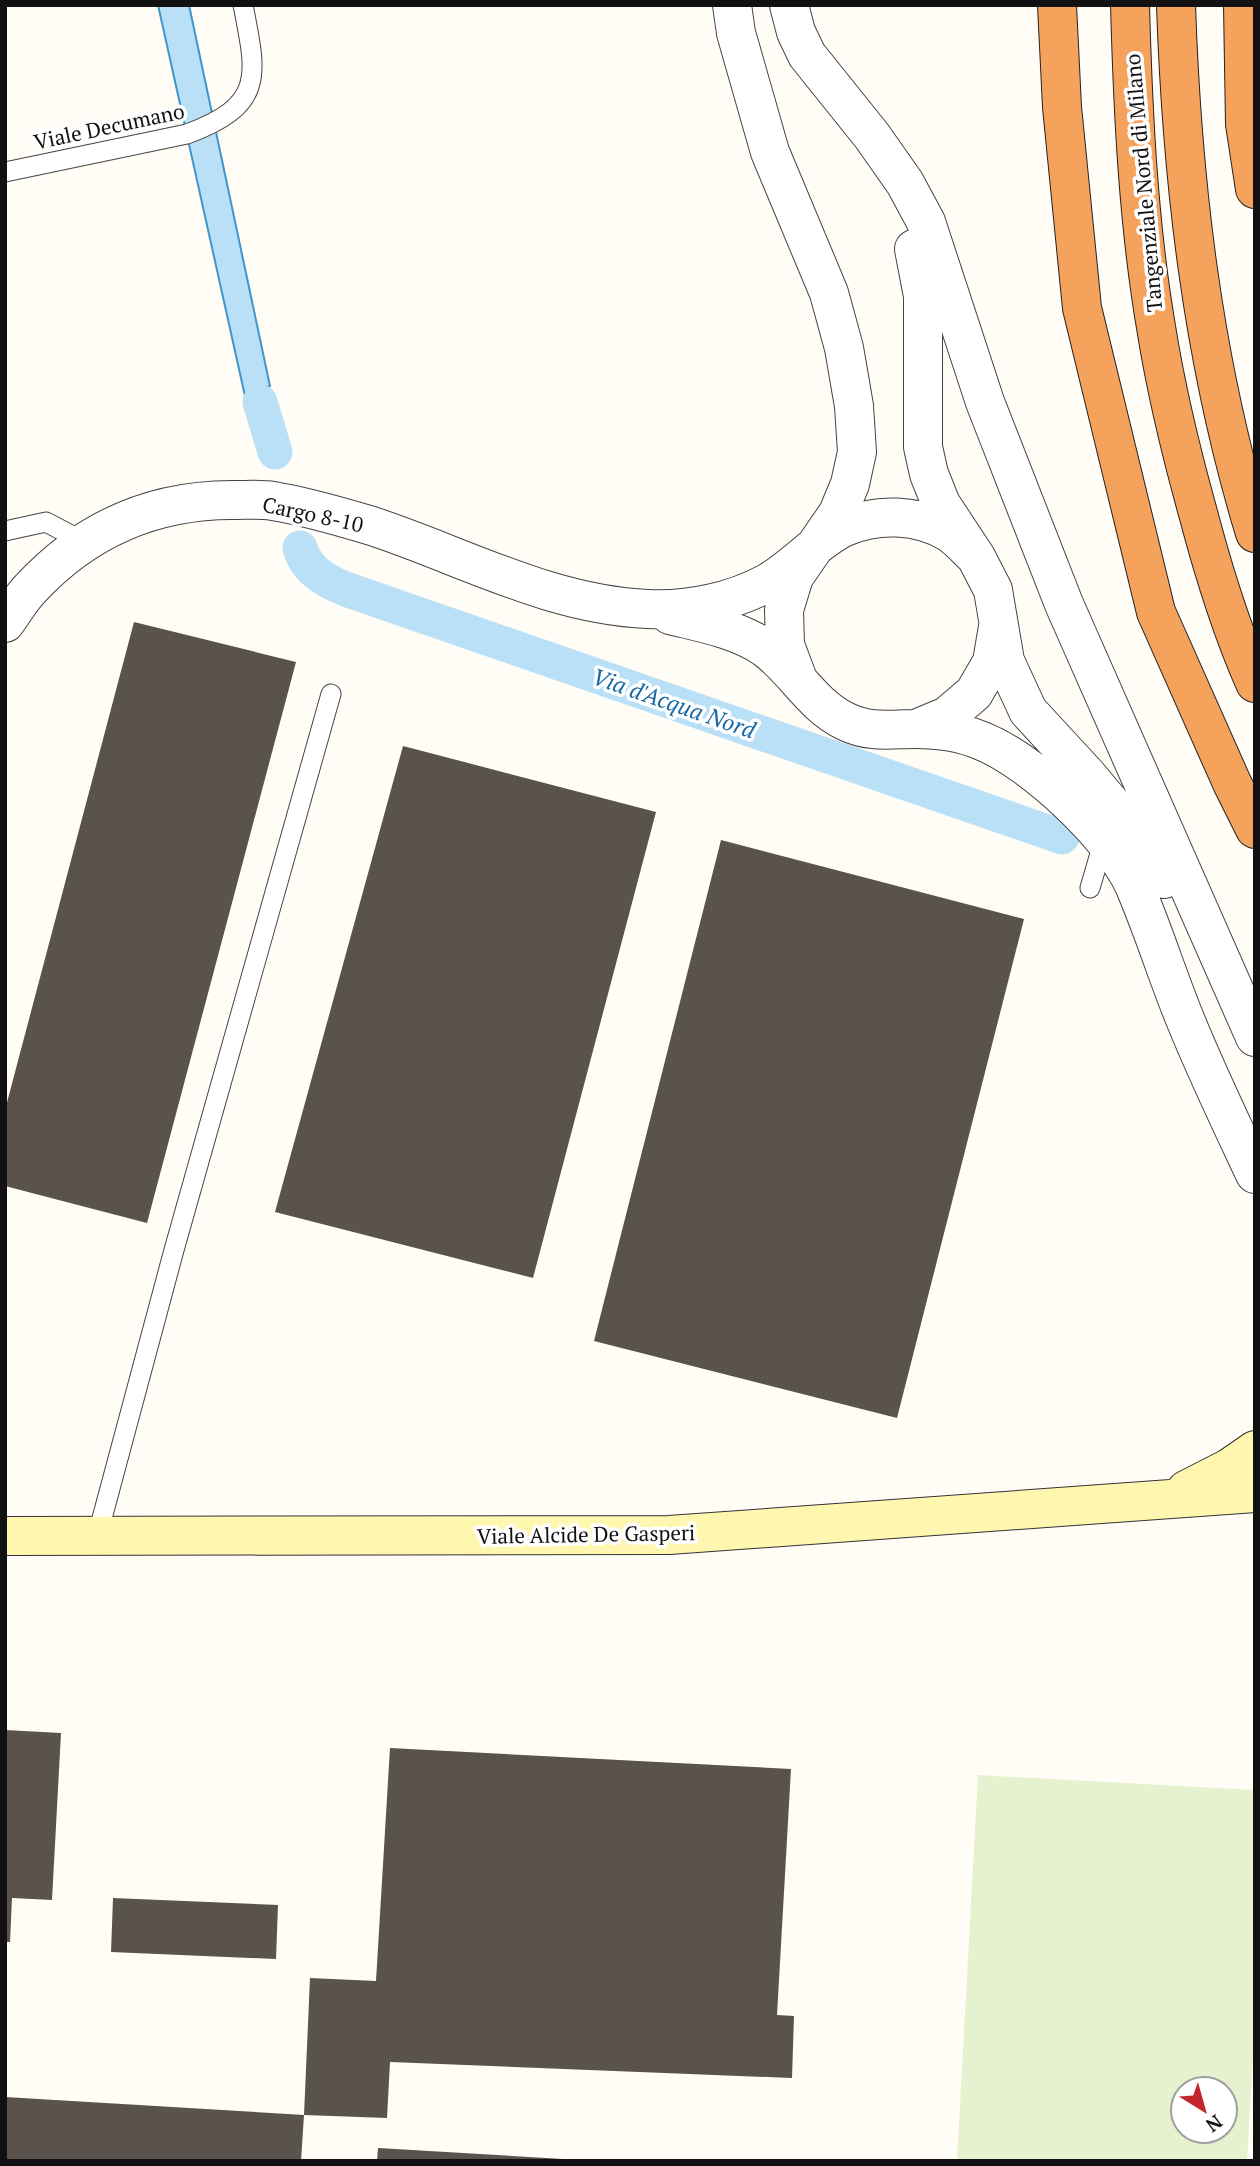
<svg xmlns="http://www.w3.org/2000/svg" width="1260" height="2166" font-family="'PT Serif',serif">
  <style>
    .pitch { fill: #e6f2cf; fill-rule: evenodd }
    .water { fill: #b9e0f7; stroke: #3f96cf; stroke-width: 2 }
    .lines { fill: none; stroke-linecap: round; stroke-linejoin: round }
    .canal { stroke: #b9e0f7; stroke-width: 35 }
    .building { fill: #5a524d }
    .lane-casing { stroke: #444; stroke-width: 21 }
    .street-casing { stroke: #444; stroke-width: 40 }
    .secondary-casing { stroke: #333; stroke-width: 40 }
    .highway-casing { stroke: #222; stroke-width: 40 }
    .lane { stroke: #fff; stroke-width: 19 }
    .street { stroke: #fff; stroke-width: 38 }
    .secondary { stroke: #fff6b0; stroke-width: 38 }
    .highway { stroke: #f5a25d; stroke-width: 38 }
    .labels { text-anchor: middle; dominant-baseline: central; stroke-width: 7; stroke-linejoin: round; paint-order: stroke }
    .street-label { font-size: 21px; fill: #111; stroke: #fff }
    .water-label { font-size: 23px; font-style: italic; fill: #1768a6; stroke: #fff }
  </style>
  <rect width="100%" height="100%" fill="#fffdf5"/>
  <path class="pitch" d="M 978,1775 L 1255,1790 L 1255,2019 L 1247,2161 L 957,2161 ZM 1183,2089 L 1225,2089 L 1225,2131 L 1183,2131 Z"/>
  <path class="water" d="M 158,5 L 189,5 L 270,386 L 258,389 L 260,402 L 247,405 Z"/>
  <g class="lines">
    <path class="canal" d="M 260,402 L 275,452
      M 300,548 C 307,572 329,583 351,591 L 1062,837"/>
  </g>
  <path class="building" d="M 134,622 L 296,662 L 147,1223 L 5,1186 L 5,1110 Z
    M 403,746 L 656,812 L 533,1278 L 275,1212 Z
    M 721,840 L 1024,919 L 897,1418 L 594,1341 Z
    M 5,1730 L 61,1733 L 52,1900 L 12,1898 L 10,1942 L 5,1942 Z
    M 390,1748 L 791,1769 L 777,2015 L 794,2016 L 792,2078 L 390,2062 L 387,2118 L 304,2115 L 310,1978 L 376,1981 Z
    M 113,1898 L 278,1905 L 276,1959 L 111,1952 Z
    M 5,2097 L 304,2115 L 301,2161 L 5,2161 Z
    M 378,2148 L 563,2159 L 563,2161 L 377,2161 Z"/>
  <g class="lines">
    <defs>
      <path id="lane" d="M 5,172 L 187,134 C 265,105 257,76 243,5
        M 5,531 L 46,522 L 84,542
        M 1090,888 L 1104,840
        M 97,1537 L 174,1250 L 331,694"/>
      <path id="street" d="M 732,5 L 736,33 L 770,152 L 829,293 L 844,348 L 854,406 L 857,452 L 850,484 L 838,513 L 794,577 L 784,610 L 785,645 L 797,677
        M 789,5 L 796,32 L 807,55 L 872,136 L 905,183 L 926,222 L 985,402 L 1064,604 L 1255,1037
        M 914,249 L 923,296 L 923,447 L 929,474 L 941,504 L 976,557 L 993,590 L 1005,661 L 1028,711 L 1088,776 L 1134,831 L 1164,879
        M 670,615 C 702,623 737,629 765,648 C 795,670 812,706 847,722 C 870,733 890,729 915,729 C 937,729 961,732 982,741 C 1033,762 1111,835 1134,885 C 1153,929 1167,975 1185,1019 C 1206,1071 1231,1123 1255,1174
        M 5,623 C 14,611 21,598 31,588 C 86,529 154,499 236,500 C 248,500 261,499 273,501 C 304,506 342,517 372,526 C 463,556 550,605 648,609 C 687,611 732,602 767,583 C 794,568 818,539 845,527 C 877,513 917,514 948,532 C 958,538 967,549 976,557
        M 916,729 L 947,716 L 974,693 L 992,662 L 998,627"/>
      <path id="secondary" d="M 1186,1490 L 1229,1468 L 1255,1450
        M 5,1536 L 669,1535 L 1255,1493"/>
      <path id="highway" d="M 1057,5 L 1062,107 L 1082,308 L 1156,612 L 1232,783 L 1255,829
        M 1130,5 C 1133,112 1138,221 1156,327 C 1166,390 1181,452 1198,513 C 1213,570 1231,629 1255,683
        M 1176,5 C 1182,184 1203,362 1255,533
        M 1243,5 L 1245,124 L 1255,189"/>
    </defs>
    <use href="#lane" class="lane-casing"/>
    <use href="#street" class="street-casing"/>
    <use href="#secondary" class="secondary-casing"/>
    <use href="#highway" class="highway-casing"/>
    <use href="#lane" class="lane"/>
    <use href="#street" class="street"/>
    <use href="#secondary" class="secondary"/>
    <use href="#highway" class="highway"/>
  </g>
  <g class="labels">
    <g class="street-label">
      <text transform="translate(109 126) rotate(-12)">Viale Decumano</text>
      <text transform="translate(1143 183) rotate(-95)">Tangenziale Nord di Milano</text>
      <text transform="translate(313 514) rotate(12)">Cargo 8-10</text>
      <text transform="translate(586 1534) rotate(-1)">Viale Alcide De Gasperi</text>
    </g>
    <g class="water-label">
      <text transform="translate(674 703) rotate(19)">Via d'Acqua Nord</text>
    </g>
  </g>
  <rect width="1260" height="2166" fill="none" stroke="#111111" stroke-width="14"/>
  <g transform="translate(1204 2110) rotate(143)"><circle r="33" fill="#ffffff" stroke="#a0a0a0" stroke-width="2"/>
  <path d="M0-5L12 26L0 18L-12 26Z" fill="#c4262e"/>
  <text y="-10" font-size="19" font-weight="bold" text-anchor="middle" fill="#111111">N</text>
  </g>
</svg>
